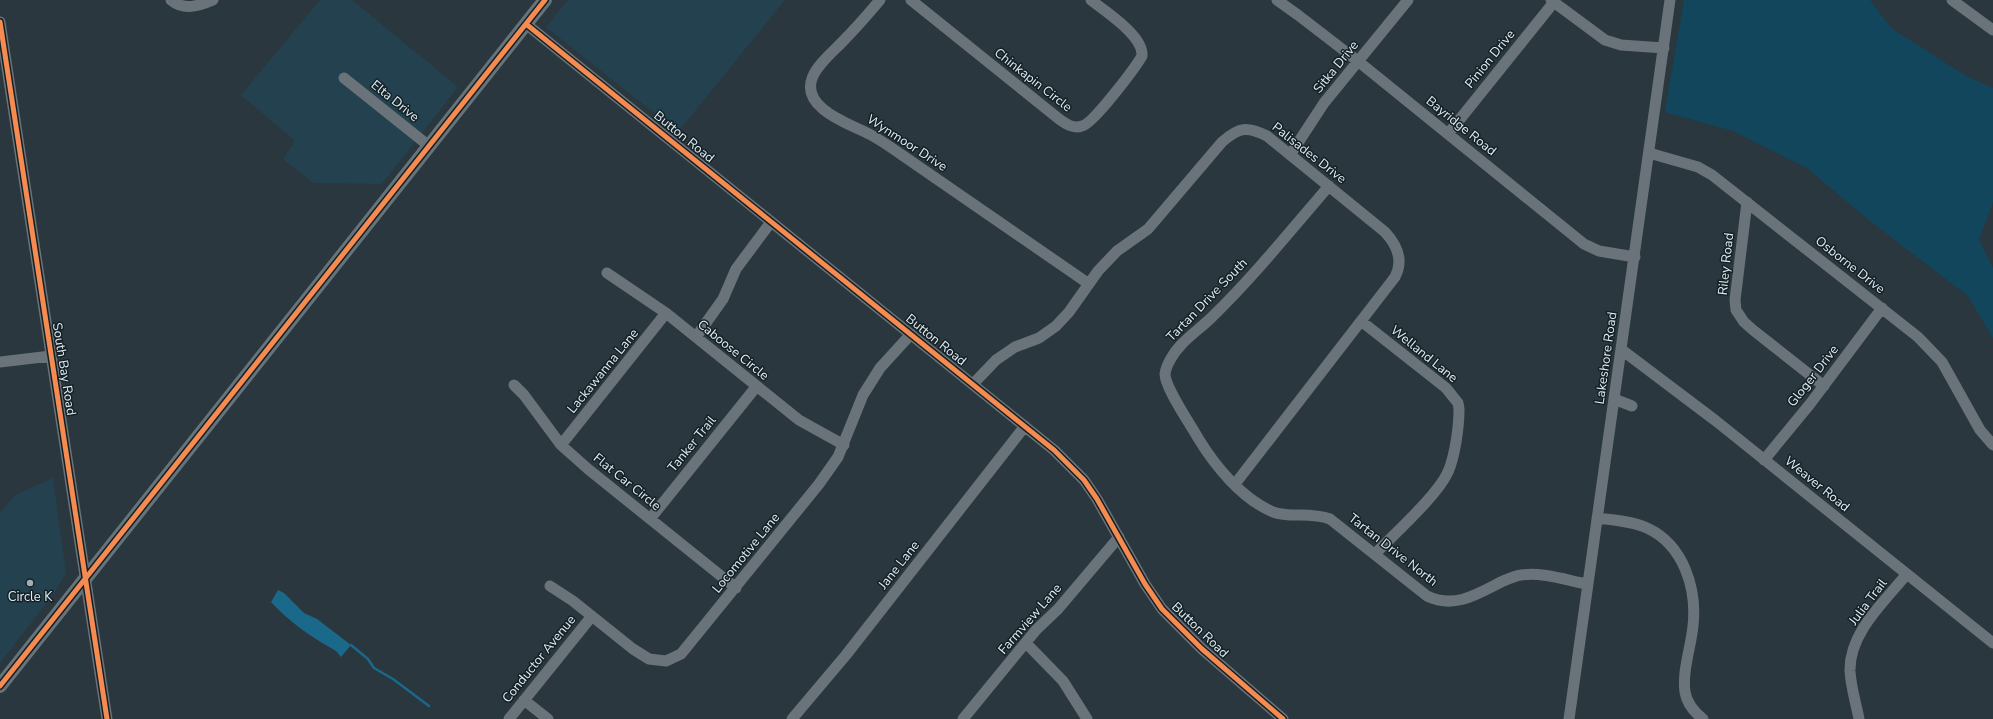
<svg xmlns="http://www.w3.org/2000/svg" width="1993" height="719" font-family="'Nunito Sans',sans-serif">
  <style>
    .built { fill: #244150 }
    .green { fill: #12465c }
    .water { fill: #1a698a }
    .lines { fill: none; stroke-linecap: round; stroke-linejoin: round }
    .stream { stroke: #1a698a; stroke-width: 2.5 }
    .minor { stroke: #697379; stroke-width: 11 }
    .major { stroke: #65747b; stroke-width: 14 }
    .cycleway-casing { stroke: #152025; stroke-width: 8 }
    .cycleway { stroke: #f68b52; stroke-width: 5 }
    .poi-dot { fill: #a0adb5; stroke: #152025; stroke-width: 1.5 }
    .labels { text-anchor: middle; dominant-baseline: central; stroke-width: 3; stroke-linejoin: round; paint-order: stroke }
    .street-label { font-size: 13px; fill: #dfedf5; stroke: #152025 }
    .poi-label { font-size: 13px; fill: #dfedf5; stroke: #152025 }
  </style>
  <rect width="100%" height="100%" fill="#2a373e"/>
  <path class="built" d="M 320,0 L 352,0 L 458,87 L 382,184 L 313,183 L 283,159 L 295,141 L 241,95 Z
    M 568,0 L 785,0 L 678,132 L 546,27 Z
    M 53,478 L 66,573 L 55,592 L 0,663 L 0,513 L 15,495 Z"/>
  <path class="green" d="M 1684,0 L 1870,0 L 1891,28 L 1968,77 L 1993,88 L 1993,202 L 1979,240 L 1993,268 L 1993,338 L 1968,296 L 1866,218 L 1807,168 L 1733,131 L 1665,112 Z"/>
  <path class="water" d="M 278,590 L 284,593 L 304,613 L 317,619 L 351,645 L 341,657 L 336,651 C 312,637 290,623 271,602 Z"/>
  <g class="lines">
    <path class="stream" d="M 351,645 L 368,659 L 374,668 L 393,679 L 429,706"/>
    <path class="minor" d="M 171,0 C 184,11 199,6 213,0
      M 880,0 C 869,13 858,26 846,38 C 828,58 791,82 823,109 C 837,121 856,127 871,135 C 882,141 892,148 902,155 L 1089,284
      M 911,0 L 1059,119 C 1066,124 1073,129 1082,126 C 1093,124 1135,68 1142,56 C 1144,36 1106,12 1091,0
      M 1277,0 L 1298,15 L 1359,62 L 1584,244 L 1599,251 L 1635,257
      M 1551,0 L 1605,40 L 1621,45 L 1664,48
      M 1952,0 L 1993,30
      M 0,22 L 107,719
      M 526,24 L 1054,450 L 1084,480 L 1097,499 L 1145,584 L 1162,609 L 1202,649 L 1283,719
      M 344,78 L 429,146
      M 1448,134 L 1554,2
      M 1649,153 L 1698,167 L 1712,175 L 1918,337 L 1942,362 L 1980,430 L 1993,445
      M 1290,155 L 1324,103 L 1408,0
      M 1329,186 C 1291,230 1254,276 1212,317 C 1202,327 1190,335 1181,345 C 1174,352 1166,365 1165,374 C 1165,388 1191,425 1198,438 C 1215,466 1242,499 1273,512 C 1289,518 1311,512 1330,519 L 1427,596 C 1454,609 1476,595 1501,582 C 1508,579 1514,576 1521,575 C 1543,572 1566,580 1587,584
      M 1747,202 L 1735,300 L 1736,310 L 1744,322 L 1753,330 L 1824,386
      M 607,273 L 666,313 L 799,420 L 844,445
      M 1361,321 L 1446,388 L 1458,403 L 1459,409 C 1459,427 1455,456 1448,472 C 1437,496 1395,533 1375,554
      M 696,337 L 723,299 L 736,269 L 771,222
      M 1622,350 L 1716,421 L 1993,643
      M 0,362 L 51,356
      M 973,384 L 996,360 L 1015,347 L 1039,338 L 1056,326 L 1069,312 L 1098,271 L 1117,251 L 1148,229 L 1222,142 C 1239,127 1247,126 1267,136 L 1385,232 C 1397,245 1404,260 1395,277 L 1235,484
      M 514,385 L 524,395 L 561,445 L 588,469 L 736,588
      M 1614,399 L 1632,406
      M 561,445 L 666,313
      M 1764,460 L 1810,404 L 1882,308
      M 1597,518 C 1613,520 1632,521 1647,528 C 1684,545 1697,589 1693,626 C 1691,647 1682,671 1685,692 C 1687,704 1694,712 1703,719
      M 650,519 L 756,387
      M 550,586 L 573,601 L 633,649 L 649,659 L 666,661 L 681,654 L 819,484 L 838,457 L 863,395 L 880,368 L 911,334
      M 1026,643 L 1063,681 L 1087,719
      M 524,700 L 548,719
      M 509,719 L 592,616
      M 792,719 L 846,655 L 1025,426
      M 963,719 L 1036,630 L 1058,609 L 1119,537
      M 1569,719 L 1670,0
      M 1859,719 C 1856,703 1851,688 1850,671 C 1849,633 1884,602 1906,575"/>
    <path class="major" d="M 0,686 L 545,0"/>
    <defs>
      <path id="cycleway" d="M 0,22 L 107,719
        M 526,24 L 1054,450 L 1084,480 L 1097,499 L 1145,584 L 1162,609 L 1202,649 L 1283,719
        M 0,686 L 545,0"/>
    </defs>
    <use href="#cycleway" class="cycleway-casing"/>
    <use href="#cycleway" class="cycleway"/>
  </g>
  <circle class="poi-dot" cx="30" cy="583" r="4"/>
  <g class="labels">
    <g class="street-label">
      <text transform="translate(1490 59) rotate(-51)">Pinion Drive</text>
      <text transform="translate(1336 67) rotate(-51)">Sitka Drive</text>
      <text transform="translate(1033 80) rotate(38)">Chinkapin Circle</text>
      <text transform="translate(395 101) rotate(39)">Elta Drive</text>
      <text transform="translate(1461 126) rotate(39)">Bayridge Road</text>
      <text transform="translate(684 137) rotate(39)">Button Road</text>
      <text transform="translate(907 143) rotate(33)">Wynmoor Drive</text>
      <text transform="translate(1309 153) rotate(38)">Palisades Drive</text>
      <text transform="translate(1726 264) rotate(-84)">Riley Road</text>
      <text transform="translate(1850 265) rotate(38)">Osborne Drive</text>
      <text transform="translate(1207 300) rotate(-46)">Tartan Drive South</text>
      <text transform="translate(936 340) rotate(39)">Button Road</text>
      <text transform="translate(733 350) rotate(39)">Caboose Circle</text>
      <text transform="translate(1424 354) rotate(39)">Welland Lane</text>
      <text transform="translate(1606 358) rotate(-82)">Lakeshore Road</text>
      <text transform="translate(64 369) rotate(81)">South Bay Road</text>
      <text transform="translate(603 371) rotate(-51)">Lackawanna Lane</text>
      <text transform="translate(1813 376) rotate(-52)">Gloger Drive</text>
      <text transform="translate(692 444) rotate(-51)">Tanker Trail</text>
      <text transform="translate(627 482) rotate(39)">Flat Car Circle</text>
      <text transform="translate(1817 484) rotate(39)">Weaver Road</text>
      <text transform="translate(1393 550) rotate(38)">Tartan Drive North</text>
      <text transform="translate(746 553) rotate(-51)">Locomotive Lane</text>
      <text transform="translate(899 565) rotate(-52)">Jane Lane</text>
      <text transform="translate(1868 602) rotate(-53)">Julia Trail</text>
      <text transform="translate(1030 619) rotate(-49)">Farmview Lane</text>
      <text transform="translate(1200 630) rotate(44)">Button Road</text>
      <text transform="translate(539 659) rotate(-51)">Conductor Avenue</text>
    </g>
    <g class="poi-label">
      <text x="30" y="597">Circle K</text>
    </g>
  </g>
</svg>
